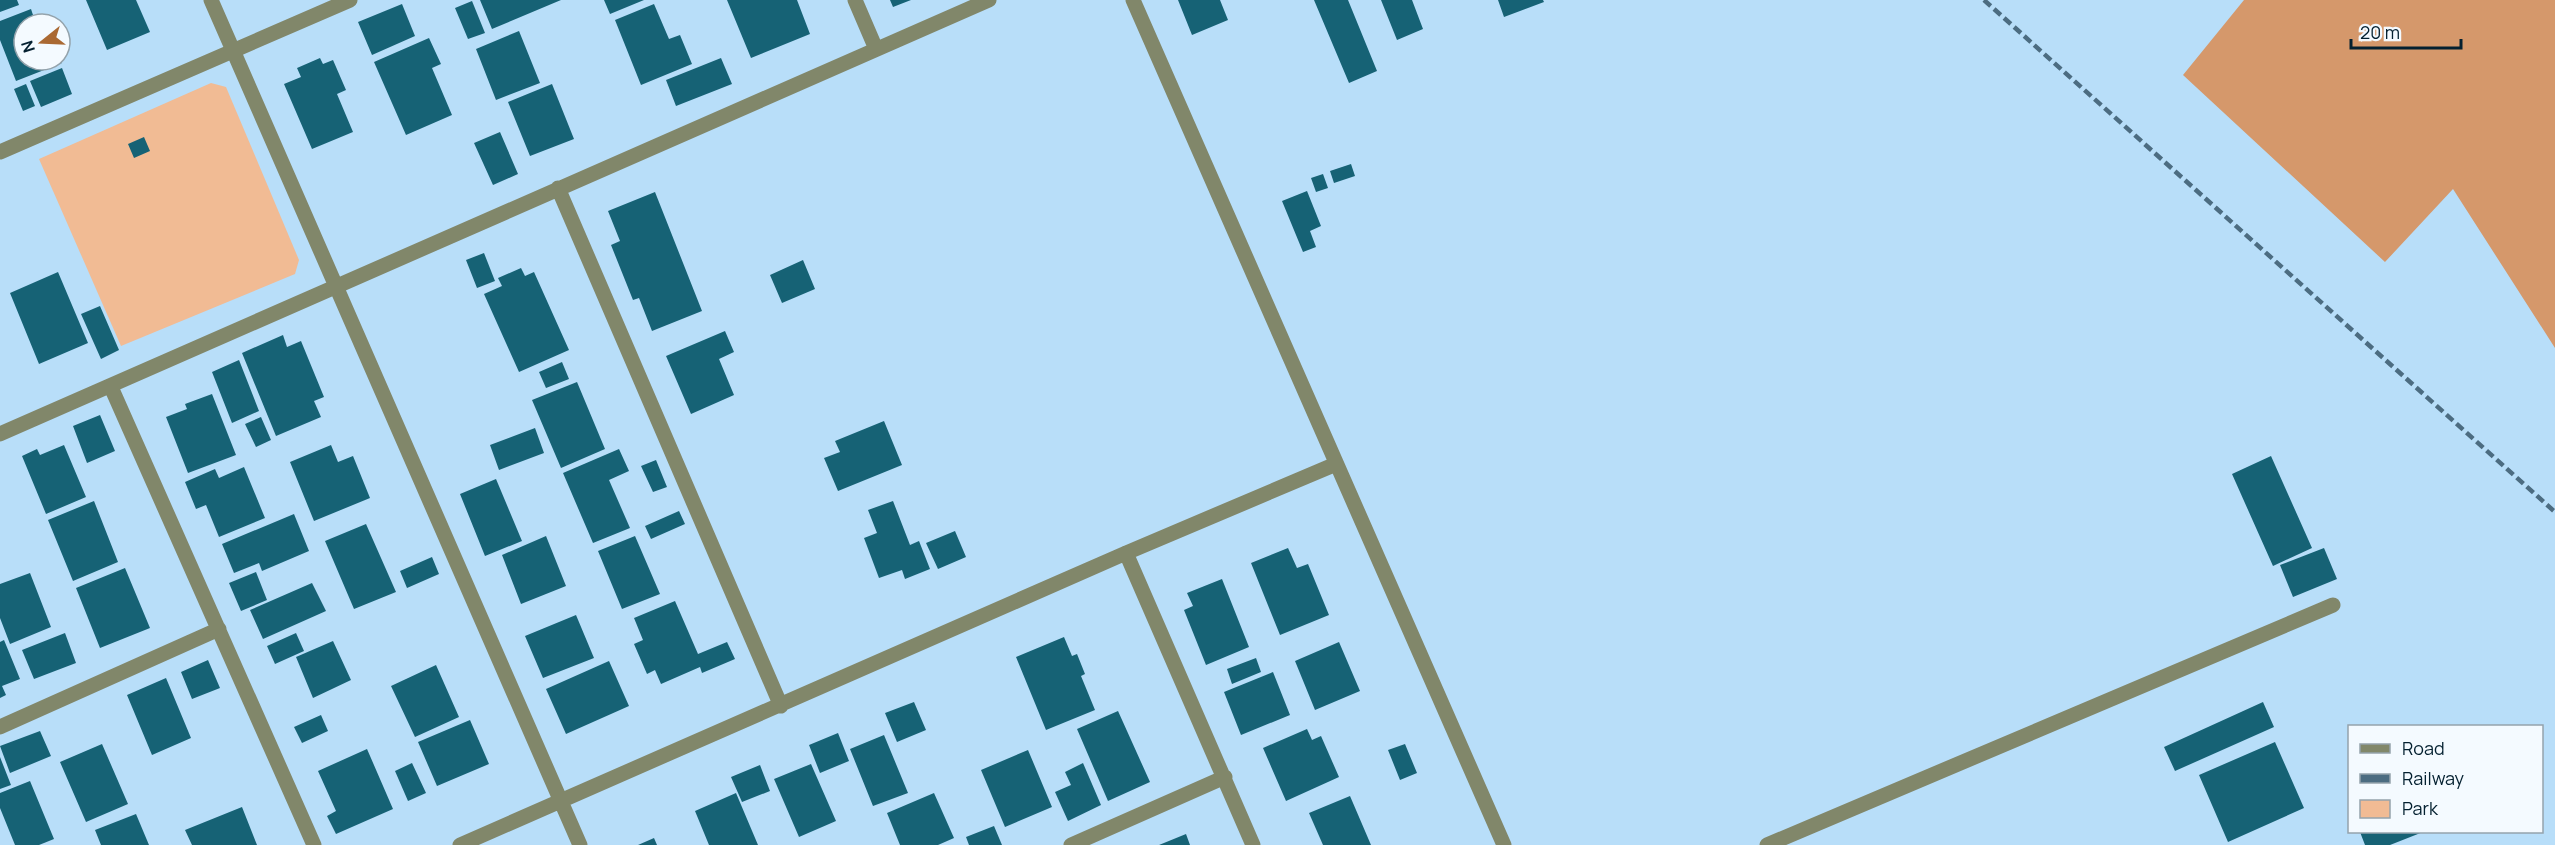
<svg xmlns="http://www.w3.org/2000/svg" width="2555" height="845" font-family="Manrope,sans-serif">
  <style>
    .green { fill: #f1bb94 }
    .forest { fill: #d5986b }
    .building { fill: #166275 }
    .lines { fill: none; stroke-linecap: round; stroke-linejoin: round }
    .minor { stroke: #81876a; stroke-width: 15 }
    .rail { stroke: #4c6c81; stroke-width: 4.5; stroke-dasharray: 9 4.5; stroke-linecap: butt }
  </style>
  <rect width="100%" height="100%" fill="#b8def9"/>
  <path class="green" d="M 211,83 L 226,87 L 299,260 L 295,274 L 121,346 L 39,159 Z"/>
  <path class="forest" d="M 2244,0 L 2555,0 L 2555,348 L 2453,189 L 2385,262 L 2183,75 Z"/>
  <path class="building" d="M 0,0 L 17,0 L 19,5 L 0,12 Z
    M 86,0 L 136,0 L 150,32 L 107,50 Z
    M 480,0 L 561,0 L 492,29 Z
    M 604,0 L 644,0 L 610,14 Z
    M 727,0 L 797,0 L 810,34 L 751,58 Z
    M 890,0 L 911,0 L 893,7 Z
    M 1178,0 L 1220,0 L 1228,20 L 1192,35 Z
    M 1314,0 L 1348,0 L 1377,71 L 1349,83 Z
    M 1381,0 L 1412,0 L 1423,29 L 1397,40 Z
    M 1498,0 L 1543,0 L 1544,2 L 1504,17 Z
    M 472,1 L 485,33 L 468,39 L 455,8 Z
    M 402,4 L 415,36 L 372,55 L 358,22 Z
    M 654,4 L 669,39 L 680,35 L 692,64 L 641,85 L 615,20 Z
    M 31,9 L 36,24 L 24,24 L 24,60 L 60,60 L 62,63 L 16,81 L 0,40 L 0,21 Z
    M 519,31 L 540,83 L 496,100 L 476,49 Z
    M 429,38 L 441,64 L 432,68 L 452,115 L 406,135 L 374,62 Z
    M 320,58 L 323,64 L 333,60 L 346,90 L 337,94 L 353,132 L 312,149 L 284,84 L 301,77 L 297,68 Z
    M 721,58 L 732,84 L 676,106 L 666,80 Z
    M 62,68 L 72,94 L 41,107 L 30,81 Z
    M 26,84 L 35,106 L 23,111 L 14,89 Z
    M 552,84 L 574,139 L 530,156 L 508,102 Z
    M 500,132 L 518,174 L 493,185 L 474,143 Z
    M 144,137 L 150,151 L 134,158 L 128,144 Z
    M 1351,164 L 1355,176 L 1334,183 L 1330,171 Z
    M 1323,174 L 1328,188 L 1316,192 L 1311,178 Z
    M 1307,191 L 1321,226 L 1310,231 L 1316,247 L 1303,252 L 1282,201 Z
    M 655,192 L 702,311 L 652,331 L 639,298 L 633,300 L 611,245 L 620,241 L 608,211 Z
    M 484,253 L 495,281 L 477,288 L 466,260 Z
    M 803,260 L 815,289 L 782,303 L 770,275 Z
    M 521,268 L 525,276 L 534,272 L 569,350 L 519,372 L 484,294 L 502,286 L 498,278 Z
    M 58,272 L 88,343 L 39,364 L 10,293 Z
    M 100,306 L 119,350 L 101,359 L 81,314 Z
    M 725,331 L 734,352 L 719,359 L 734,395 L 691,414 L 666,356 Z
    M 283,335 L 287,347 L 301,341 L 324,397 L 314,401 L 321,417 L 276,436 L 242,353 Z
    M 239,360 L 259,411 L 232,423 L 212,372 Z
    M 562,362 L 569,379 L 546,388 L 539,372 Z
    M 577,382 L 605,449 L 561,468 L 532,400 Z
    M 212,394 L 236,455 L 188,473 L 166,417 L 187,409 L 185,404 Z
    M 100,415 L 115,451 L 87,463 L 73,426 Z
    M 261,417 L 271,440 L 256,447 L 245,424 Z
    M 884,421 L 902,465 L 838,491 L 824,458 L 840,452 L 835,441 Z
    M 535,428 L 544,453 L 499,470 L 490,445 Z
    M 64,445 L 86,497 L 46,514 L 22,456 L 37,449 L 40,455 Z
    M 331,445 L 338,462 L 353,456 L 370,498 L 314,521 L 290,462 Z
    M 619,449 L 629,471 L 609,480 L 630,528 L 593,543 L 563,473 Z
    M 2271,456 L 2312,548 L 2273,566 L 2232,474 Z
    M 656,460 L 667,487 L 653,492 L 641,466 Z
    M 244,467 L 265,518 L 219,537 L 206,505 L 196,509 L 185,482 L 215,469 L 219,478 Z
    M 496,479 L 522,541 L 485,556 L 460,494 Z
    M 94,501 L 118,562 L 73,581 L 48,520 Z
    M 893,501 L 910,545 L 919,541 L 930,569 L 905,579 L 902,570 L 879,578 L 864,538 L 877,533 L 868,510 Z
    M 679,511 L 685,524 L 651,539 L 645,526 Z
    M 294,514 L 309,551 L 262,571 L 259,563 L 234,573 L 222,544 Z
    M 366,524 L 396,592 L 354,609 L 325,541 Z
    M 955,531 L 966,557 L 938,569 L 926,543 Z
    M 546,536 L 566,586 L 521,604 L 502,555 Z
    M 635,536 L 660,594 L 622,609 L 598,551 Z
    M 1288,548 L 1297,568 L 1308,564 L 1329,615 L 1280,635 L 1251,563 Z
    M 2324,548 L 2337,579 L 2293,597 L 2280,565 Z
    M 432,557 L 439,574 L 407,588 L 400,571 Z
    M 125,568 L 150,628 L 100,648 L 76,588 Z
    M 256,572 L 267,600 L 241,611 L 229,583 Z
    M 30,573 L 51,627 L 10,644 L 0,618 L 0,584 Z
    M 1222,579 L 1249,647 L 1206,665 L 1184,610 L 1193,606 L 1187,593 Z
    M 312,583 L 326,611 L 263,639 L 250,610 Z
    M 675,601 L 698,654 L 727,642 L 735,659 L 702,673 L 700,667 L 661,684 L 655,670 L 647,674 L 634,644 L 643,640 L 634,618 Z
    M 576,615 L 594,658 L 543,678 L 525,636 Z
    M 65,633 L 76,663 L 34,679 L 22,650 Z
    M 296,633 L 304,651 L 275,664 L 267,646 Z
    M 1064,637 L 1072,656 L 1077,654 L 1085,674 L 1081,676 L 1095,710 L 1046,730 L 1016,657 Z
    M 4,640 L 20,679 L 2,686 L 6,695 L 0,698 L 0,642 Z
    M 333,641 L 351,680 L 313,698 L 296,657 Z
    M 1339,642 L 1360,691 L 1315,710 L 1295,661 Z
    M 1256,658 L 1261,672 L 1232,684 L 1227,669 Z
    M 208,660 L 220,688 L 192,699 L 181,672 Z
    M 609,661 L 629,706 L 566,734 L 546,689 Z
    M 436,665 L 459,717 L 415,737 L 391,686 Z
    M 1273,672 L 1290,715 L 1241,735 L 1224,692 Z
    M 166,678 L 191,738 L 152,755 L 127,695 Z
    M 914,702 L 926,730 L 897,742 L 885,713 Z
    M 2263,702 L 2274,727 L 2175,771 L 2164,747 Z
    M 1118,711 L 1150,782 L 1108,801 L 1077,729 Z
    M 321,715 L 328,731 L 302,743 L 294,727 Z
    M 470,720 L 489,764 L 437,786 L 418,742 Z
    M 1307,729 L 1312,740 L 1321,736 L 1339,777 L 1286,801 L 1263,748 Z
    M 40,731 L 51,756 L 10,773 L 0,746 Z
    M 838,733 L 849,761 L 820,773 L 809,745 Z
    M 884,735 L 908,793 L 873,806 L 850,749 Z
    M 2275,742 L 2304,808 L 2228,842 L 2199,775 Z
    M 102,744 L 128,804 L 86,822 L 60,762 Z
    M 1405,744 L 1417,773 L 1400,780 L 1388,750 Z
    M 367,749 L 393,809 L 336,834 L 327,816 L 336,811 L 318,771 Z
    M 1028,750 L 1052,807 L 1005,827 L 981,770 Z
    M 0,757 L 11,785 L 0,789 Z
    M 412,763 L 426,793 L 408,801 L 395,771 Z
    M 1083,763 L 1101,805 L 1068,821 L 1055,792 L 1071,785 L 1065,772 Z
    M 811,764 L 836,821 L 799,837 L 774,779 Z
    M 760,765 L 770,791 L 742,802 L 731,777 Z
    M 30,781 L 54,839 L 39,845 L 15,845 L 0,808 L 0,793 Z
    M 736,793 L 758,845 L 709,845 L 695,811 Z
    M 934,793 L 954,838 L 938,845 L 900,845 L 887,813 Z
    M 1350,796 L 1371,845 L 1323,845 L 1309,813 Z
    M 242,807 L 257,845 L 192,845 L 185,830 Z
    M 136,814 L 149,845 L 101,845 L 95,830 Z
    M 994,826 L 1002,845 L 969,845 L 966,837 Z
    M 2360,832 L 2423,832 L 2390,845 L 2365,845 Z
    M 1186,834 L 1190,845 L 1159,845 Z
    M 654,838 L 657,845 L 638,845 Z"/>
  <g class="lines">
    <path class="minor" d="M 211,0 L 580,845
      M 855,0 L 876,49
      M 1133,0 L 1504,845
      M 0,152 L 350,0
      M 558,188 L 781,706
      M 111,387 L 314,845
      M 0,434 L 989,0
      M 1126,553 L 1253,845
      M 0,727 L 219,629
      M 460,845 L 1126,553 L 1336,464
      M 1071,845 L 1225,777
      M 1767,845 L 2333,605"/>
    <path class="rail" d="M 1984,0 L 2555,512"/>
  </g>
  <rect x="2348" y="725" width="195" height="108" fill="#f4faff" stroke="#94a3ac" stroke-width="1.5"/>
  <rect x="2360" y="744" width="30" height="9" fill="#81876a" stroke="#94a3ac" stroke-width="1.5"/>
  <text x="2402" y="755" font-size="18" fill="#042030">Road</text>
  <rect x="2360" y="774" width="30" height="9" fill="#4c6c81" stroke="#94a3ac" stroke-width="1.5"/>
  <text x="2402" y="785" font-size="18" fill="#042030">Railway</text>
  <rect x="2360" y="800" width="30" height="18" fill="#f1bb94" stroke="#94a3ac" stroke-width="1.5"/>
  <text x="2402" y="815" font-size="18" fill="#042030">Park</text>
  <g transform="translate(42 42) rotate(252)"><circle r="28" fill="#f4faff" stroke="#94a3ac" stroke-width="1.5"/>
  <path d="M0-4.5L10 22L0 15L-10 22Z" fill="#aa6933"/>
  <text y="-9" font-size="16" font-weight="bold" text-anchor="middle" fill="#042030">N</text>
  </g>
  <path d="M2351 39v9h110v-9" fill="none" stroke="#042030" stroke-width="3"/>
  <text x="2360" y="39" font-size="18" fill="#042030" stroke="#f4faff" stroke-width="4.5" paint-order="stroke">20 m</text>
</svg>
